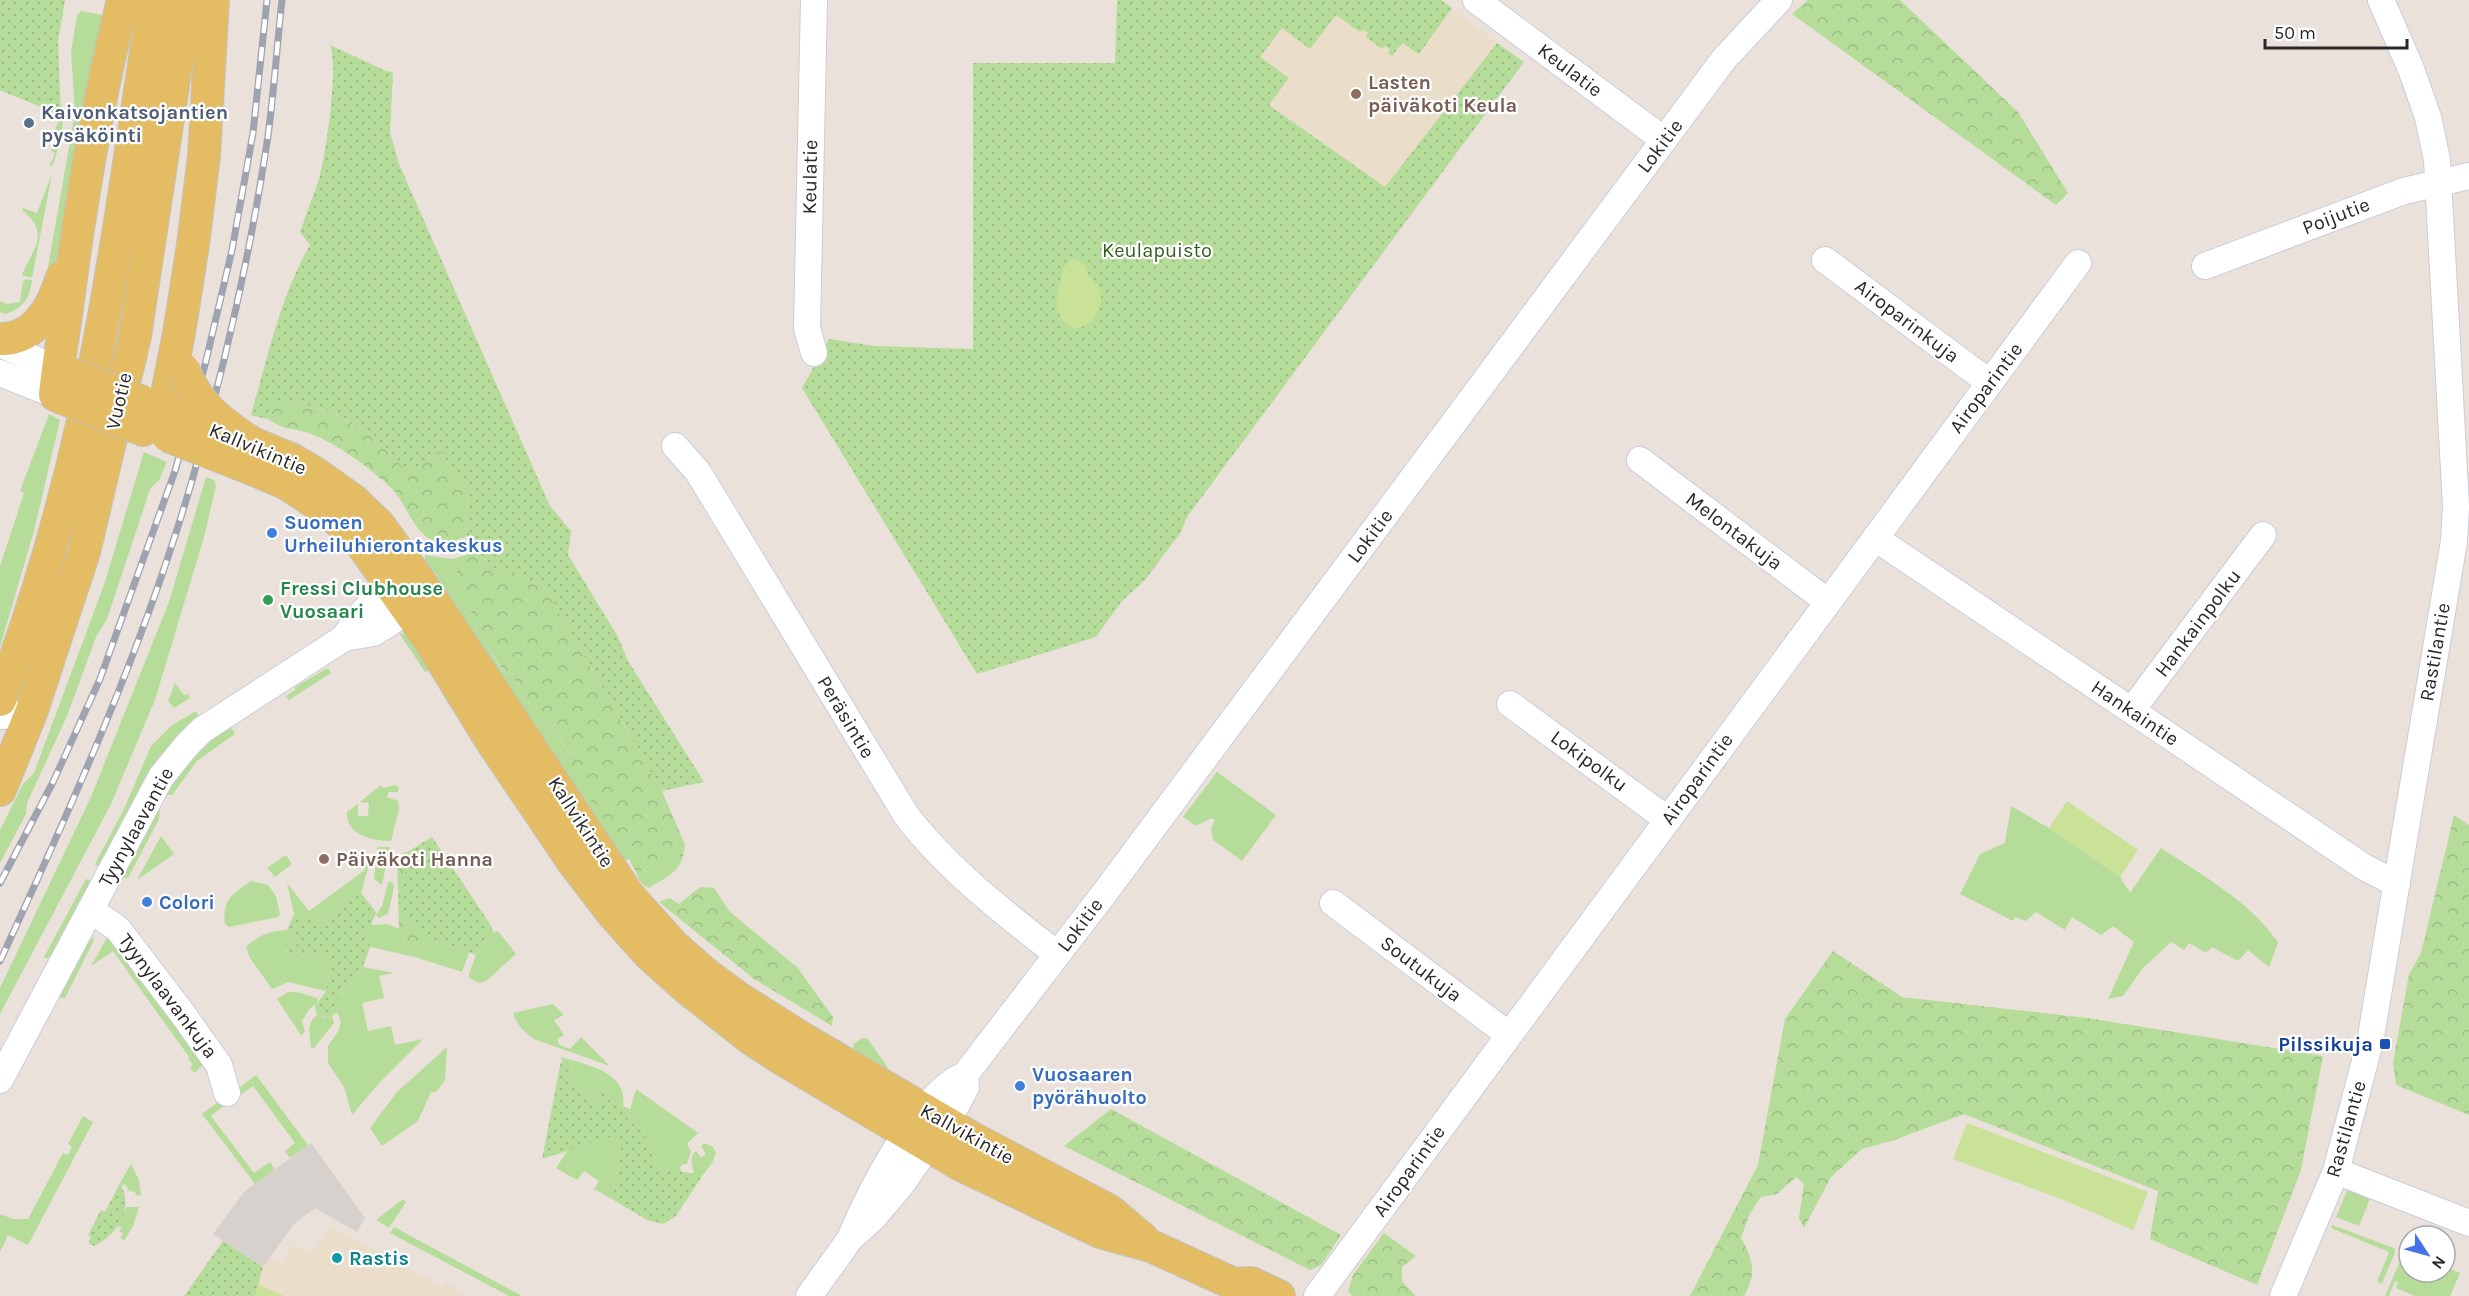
<svg xmlns="http://www.w3.org/2000/svg" width="2469" height="1296" font-family="Karla,sans-serif">
  <style>
    .education { fill: #eaddca }
    .grass { fill: #b6dc9a }
    .forest { fill: url(#forest-crowns) }
    .park { fill: url(#park-dots) }
    .pitch { fill: #c9e297 }
    .plaza { fill: #d6d1cd }
    .lines { fill: none; stroke-linecap: round; stroke-linejoin: round }
    .minor-casing { stroke: #c9cdd9; stroke-width: 28 }
    .major-casing { stroke: #c3c3c3; stroke-width: 34 }
    .minor { stroke: #fff; stroke-width: 26 }
    .major { stroke: #e4bc64; stroke-width: 32 }
    .rail-casing { stroke: #9ea2b1; stroke-width: 7 }
    .rail { stroke: #fff; stroke-width: 4.5; stroke-dasharray: 14; stroke-linecap: butt }
    .major-bridge-casing { stroke: #c3c3c3; stroke-width: 34; stroke-linecap: butt }
    .major-bridge { stroke: #e4bc64; stroke-width: 32 }
    .education-dot { fill: #8d6e63; stroke: #fff; stroke-width: 2 }
    .service-dot { fill: #5c6f8a; stroke: #fff; stroke-width: 2 }
    .shop-dot { fill: #3f7fe0; stroke: #fff; stroke-width: 2 }
    .leisure-dot { fill: #2e9e5b; stroke: #fff; stroke-width: 2 }
    .transit-dot { fill: #1a4fb4; stroke: #fff; stroke-width: 2 }
    .culture-dot { fill: #0f9aa8; stroke: #fff; stroke-width: 2 }
    .labels { text-anchor: middle; dominant-baseline: central; stroke-width: 4.5; stroke-linejoin: round; paint-order: stroke }
    .street-label { font-size: 20px; fill: #282828; stroke: #fff }
    .education-label { font-size: 20px; font-weight: bold; fill: #785e54; stroke: #fff; text-anchor: start }
    .service-label { font-size: 20px; font-weight: bold; fill: #4e5e75; stroke: #fff; text-anchor: start }
    .park-label { font-size: 20px; fill: #315e1f; stroke: #fff }
    .shop-label { font-size: 20px; font-weight: bold; fill: #366cbe; stroke: #fff; text-anchor: start }
    .leisure-label { font-size: 20px; font-weight: bold; fill: #27864d; stroke: #fff; text-anchor: start }
    .transit-label { font-size: 20px; font-weight: bold; fill: #164399; stroke: #fff; text-anchor: end }
    .culture-label { font-size: 20px; font-weight: bold; fill: #0d838f; stroke: #fff; text-anchor: start }
  </style>
  <defs>
    <pattern id="forest-crowns" width="20" height="18" patternUnits="userSpaceOnUse" patternTransform="scale(1.5)"><rect width="20" height="18" fill="#b6dc9a"/><path d="M2 6a3 3 0 1 1 6 0M12 15a3 3 0 1 1 6 0" fill="none" stroke="#9cbd85"/></pattern>
    <pattern id="park-dots" width="8" height="8" patternUnits="userSpaceOnUse" patternTransform="scale(1.5)"><rect width="8" height="8" fill="#b6dc9a"/><path d="M2 2h.1M6 6h.1" fill="none" stroke="#9cbd85" stroke-width="1.8" stroke-linecap="round"/></pattern>
  </defs>
  <rect width="100%" height="100%" fill="#e9e1da"/>
  <path class="education" d="M 1188,0 L 1441,0 L 1497,43 L 1385,187 L 1186,45 Z
    M 331,1226 L 442,1286 L 446,1282 L 465,1296 L 255,1296 L 263,1267 L 268,1258 L 280,1263 L 294,1244 L 311,1253 Z"/>
  <path class="grass" d="M 81,11 L 113,17 L 58,269 L 48,267 L 75,113 L 71,52 L 77,15 Z
    M 0,81 L 62,106 C 65,124 59,150 52,166 L 50,165 L 55,153 L 51,151 L 59,132 L 55,130 L 61,115 L 0,90 Z
    M 52,174 L 32,278 L 22,275 C 32,249 52,235 22,210 L 23,208 L 37,213 Z
    M 26,279 L 32,280 C 30,298 23,308 6,314 L 0,312 L 0,301 L 7,304 L 20,302 L 23,282 Z
    M 49,414 L 60,420 L 34,531 L 0,647 L 0,566 L 24,493 L 20,491 Z
    M 144,452 L 167,462 L 159,480 L 150,489 L 107,619 L 96,637 L 67,716 L 27,803 L 26,814 L 0,863 L 0,830 L 23,784 L 34,773 L 105,582 Z
    M 206,477 L 214,480 L 216,486 L 204,537 L 155,700 L 111,804 L 0,1014 L 0,988 L 91,797 L 169,602 Z
    M 425,555 L 452,559 L 478,632 L 502,670 L 513,677 L 547,731 L 555,733 L 572,756 L 629,858 L 624,862 L 455,611 L 437,575 L 425,562 Z
    M 399,633 L 414,637 L 435,668 L 425,672 Z
    M 328,668 L 331,673 L 289,700 L 286,696 L 295,690 L 295,687 Z
    M 175,683 L 184,695 L 188,694 L 190,698 L 174,708 L 168,701 Z
    M 196,711 L 199,718 L 101,868 L 95,864 L 125,807 L 151,746 L 172,725 Z
    M 231,727 L 235,734 L 197,761 L 172,795 L 167,795 L 166,790 L 176,774 L 220,730 Z
    M 1217,772 L 1276,815 L 1242,861 L 1213,840 L 1211,829 L 1215,820 L 1212,818 L 1196,826 L 1183,817 Z
    M 381,785 L 383,788 L 395,785 L 399,787 L 398,792 L 389,792 L 387,797 L 398,801 L 399,809 L 391,841 C 373,841 346,835 347,812 L 358,804 L 358,816 L 368,816 L 369,803 L 360,802 Z
    M 2011,806 L 2049,828 L 2120,877 L 2130,893 L 2161,848 C 2202,875 2249,901 2278,942 L 2269,967 L 2248,950 L 2238,961 L 2212,947 L 2206,953 L 2189,943 L 2184,950 L 2171,942 L 2143,968 L 2123,996 L 2108,999 L 2134,942 L 2113,926 L 2101,935 L 2072,917 L 2065,930 L 2036,912 L 2026,921 L 2015,917 L 2013,921 L 1960,894 L 1980,854 L 2005,843 Z
    M 156,809 L 160,811 L 159,819 L 128,878 L 120,877 Z
    M 161,836 L 174,854 L 137,880 Z
    M 378,847 L 390,847 L 382,885 L 374,879 Z
    M 352,850 L 361,850 L 370,861 L 361,893 L 352,891 L 337,911 L 322,922 L 294,914 L 287,883 L 309,911 L 365,870 Z
    M 286,855 L 292,864 L 275,877 L 267,868 Z
    M 672,855 L 683,856 C 679,873 663,879 649,888 L 643,885 L 637,876 L 637,874 L 660,857 Z
    M 86,879 L 93,881 L 58,948 L 47,959 L 44,957 Z
    M 251,881 L 268,885 L 276,896 L 280,914 L 278,917 L 229,927 L 225,924 C 222,899 233,894 251,881 Z
    M 392,881 L 394,887 L 388,914 L 379,918 L 376,915 L 382,906 L 388,883 Z
    M 387,924 L 399,929 L 415,957 L 435,940 L 469,953 L 462,972 L 415,957 L 370,947 L 366,938 L 370,925 Z
    M 490,924 L 494,933 L 498,931 L 516,954 L 486,981 L 479,983 L 468,977 L 476,955 L 483,948 Z
    M 287,930 L 295,935 L 299,943 L 296,946 L 283,951 L 293,957 C 306,955 321,952 331,963 L 326,991 L 288,982 L 272,989 L 250,958 L 246,947 C 259,935 269,931 287,930 Z
    M 94,937 L 93,942 L 65,998 L 57,997 L 82,946 Z
    M 107,938 L 113,941 L 204,1064 L 194,1073 L 190,1067 L 193,1065 L 188,1058 L 189,1057 L 113,951 L 91,966 Z
    M 363,967 L 394,973 L 379,976 L 384,998 L 362,1003 L 368,1031 L 391,1026 L 395,1045 L 423,1039 L 380,1082 L 352,1115 L 344,1087 L 328,1063 L 328,1046 L 339,1030 L 341,1022 L 337,1012 L 338,1000 Z
    M 288,992 L 297,992 L 317,998 L 318,1003 L 310,1008 L 302,1021 L 305,1032 L 301,1035 L 277,999 Z
    M 553,1004 L 564,1015 L 554,1020 L 564,1035 L 558,1038 L 558,1044 L 570,1049 L 581,1037 L 610,1066 L 534,1039 C 524,1032 517,1025 513,1013 Z
    M 317,1015 L 325,1018 L 332,1016 L 334,1023 L 314,1048 L 311,1048 C 310,1037 306,1023 317,1015 Z
    M 862,1038 L 867,1038 L 888,1068 L 884,1076 L 852,1050 L 854,1044 Z
    M 447,1047 L 445,1080 L 436,1092 L 431,1092 L 418,1121 L 382,1146 L 370,1128 L 397,1092 Z
    M 561,1057 C 587,1065 629,1072 623,1107 L 609,1101 L 608,1087 L 600,1086 L 598,1104 L 584,1097 L 572,1078 L 574,1071 L 572,1068 L 564,1066 Z
    M 256,1075 L 308,1145 L 290,1158 L 285,1151 L 295,1143 L 253,1086 L 242,1094 L 238,1089 Z
    M 636,1089 L 698,1133 L 687,1144 L 691,1151 L 687,1164 L 683,1164 L 680,1167 L 681,1172 L 657,1168 L 642,1129 L 627,1121 Z
    M 221,1100 L 225,1105 L 211,1116 L 254,1173 L 270,1162 L 275,1169 L 255,1184 L 202,1114 Z
    M 83,1116 L 93,1122 L 28,1245 L 8,1235 L 0,1252 L 0,1214 L 13,1219 L 28,1219 L 63,1153 L 68,1155 L 72,1147 L 68,1144 Z
    M 609,1136 L 617,1139 L 621,1147 L 612,1199 L 594,1189 L 599,1181 L 584,1171 L 577,1180 L 556,1168 L 568,1150 Z
    M 704,1143 L 713,1147 L 716,1153 L 712,1163 L 703,1175 L 694,1174 C 692,1165 689,1158 696,1151 L 701,1158 L 706,1154 L 701,1146 Z
    M 131,1164 L 139,1180 L 141,1196 L 136,1195 L 135,1192 L 129,1191 L 125,1184 L 122,1186 L 120,1183 Z
    M 2348,1188 L 2371,1196 L 2359,1226 L 2336,1217 Z
    M 403,1199 L 406,1202 L 389,1228 L 376,1220 Z
    M 126,1207 L 139,1207 L 133,1226 L 124,1241 L 120,1237 L 123,1234 L 119,1231 L 122,1228 L 118,1226 Z
    M 2332,1225 L 2394,1248 L 2395,1252 L 2382,1284 L 2377,1282 L 2389,1252 L 2331,1228 Z
    M 394,1227 L 522,1296 L 509,1296 L 390,1233 Z
    M 2404,1252 L 2409,1254 L 2409,1272 L 2445,1272 L 2445,1267 L 2460,1273 L 2450,1296 L 2415,1296 L 2396,1288 L 2398,1283 L 2395,1281 L 2389,1296 L 2385,1296 Z"/>
  <path class="forest" d="M 1808,0 L 1900,0 L 2018,112 L 2068,193 L 2056,205 L 1792,14 Z
    M 290,400 L 333,413 L 370,433 L 402,466 L 428,459 L 436,446 L 468,493 L 466,524 L 471,535 C 459,539 447,544 435,541 C 413,534 406,502 391,488 C 370,468 338,444 311,434 C 293,427 286,432 268,419 L 273,402 Z
    M 478,552 L 495,569 L 511,570 L 546,589 L 662,791 L 685,845 L 683,856 L 660,857 L 637,874 L 618,839 L 567,767 L 572,755 L 555,733 L 547,731 L 513,677 L 503,670 L 478,632 L 452,559 Z
    M 2454,815 L 2469,825 L 2469,1115 L 2396,1085 L 2393,1063 L 2409,974 L 2421,953 Z
    M 432,837 L 469,953 L 435,940 L 415,957 L 399,929 L 397,855 L 410,851 Z
    M 700,887 L 714,888 L 730,912 L 797,967 L 833,1017 L 832,1026 L 754,979 L 659,902 L 669,898 L 679,904 Z
    M 1833,951 L 1902,997 L 2087,1018 L 2323,1056 L 2301,1170 L 2257,1285 L 2150,1239 L 2158,1191 L 1964,1114 L 1894,1140 L 1862,1149 L 1831,1177 L 1804,1228 L 1799,1218 L 1804,1184 L 1796,1177 L 1777,1194 L 1761,1197 L 1749,1215 L 1741,1238 C 1753,1259 1757,1273 1744,1296 L 1690,1296 L 1758,1165 L 1785,1019 Z
    M 1111,1109 L 1341,1235 L 1321,1265 L 1310,1270 L 1064,1146 Z
    M 1384,1233 L 1416,1256 L 1402,1267 L 1402,1281 L 1416,1296 L 1353,1296 L 1348,1292 L 1353,1275 Z"/>
  <path class="park" d="M 0,0 L 65,0 L 58,42 L 61,115 L 0,90 Z
    M 1117,0 L 1441,0 L 1452,8 L 1419,54 L 1402,43 L 1392,56 L 1388,53 L 1390,49 L 1385,46 L 1382,49 L 1366,37 L 1368,33 L 1363,30 L 1360,32 L 1336,15 L 1310,49 L 1282,28 L 1260,57 L 1289,78 L 1269,105 L 1385,187 L 1497,43 L 1524,62 L 1187,517 L 1181,532 L 1145,580 L 1122,601 L 1096,637 L 977,674 L 802,388 L 829,339 L 874,346 L 973,349 L 973,63 L 1115,63 Z
    M 330,45 L 386,71 L 393,72 L 390,133 L 399,164 L 550,506 L 571,531 L 568,555 L 618,637 L 628,661 L 704,782 L 662,791 L 546,589 L 511,570 L 495,569 L 478,552 L 466,525 L 468,493 L 437,447 L 428,459 L 414,470 L 402,466 L 370,433 L 334,413 L 290,400 L 273,403 L 268,419 L 251,415 C 268,357 280,297 310,245 L 300,232 C 306,215 313,197 319,179 C 326,154 339,66 330,45 Z
    M 432,837 L 490,924 L 483,948 L 476,955 L 420,934 L 399,905 L 409,851 Z
    M 352,891 L 361,893 L 376,912 L 366,938 L 370,947 L 363,967 L 338,1000 L 337,1012 C 330,1018 325,1018 317,1015 L 315,1006 L 326,991 L 331,963 C 321,952 306,955 293,957 L 282,950 L 288,941 L 296,946 L 298,943 L 295,935 L 287,930 L 294,914 L 322,922 L 337,911 Z
    M 561,1061 L 564,1066 L 572,1068 L 574,1071 L 572,1078 L 584,1097 L 598,1103 L 600,1085 L 608,1087 L 609,1101 L 630,1109 L 627,1121 L 642,1129 L 657,1168 L 703,1175 L 675,1217 L 663,1224 L 647,1220 L 612,1199 L 621,1147 L 617,1139 L 609,1137 L 542,1159 Z
    M 120,1183 C 134,1207 118,1235 94,1246 L 88,1243 L 91,1237 L 88,1235 L 101,1210 L 105,1212 Z
    M 223,1241 L 263,1267 L 255,1296 L 184,1296 Z"/>
  <path class="pitch" d="M 1076,259 L 1086,266 C 1087,269 1087,272 1088,275 C 1092,281 1098,282 1100,290 C 1105,310 1092,330 1071,328 C 1047,309 1060,293 1063,268 L 1071,260 Z
    M 2067,801 L 2138,850 L 2120,877 L 2049,828 Z
    M 1967,1123 L 2148,1192 L 2133,1230 L 2064,1200 L 1953,1159 Z
    M 258,1285 L 284,1296 L 255,1296 Z"/>
  <path class="plaza" d="M 311,1143 L 365,1218 L 357,1232 L 315,1208 L 294,1224 L 263,1267 L 213,1234 L 244,1192 Z"/>
  <g class="lines">
    <defs>
      <path id="minor" d="M 814,0 L 807,328 L 814,353
        M 1476,0 L 1664,140
        M 1825,260 L 1990,383
        M 2205,266 L 2404,191 L 2469,176
        M 0,344 L 57,369
        M 0,373 L 55,395
        M 675,446 L 698,472 L 906,815 C 948,870 1004,913 1057,954
        M 1640,460 L 1828,602
        M 1875,538 L 2364,867 L 2397,884
        M 344,638 C 361,611 377,591 411,587
        M 1510,704 L 1668,820
        M 2132,710 L 2263,535
        M 0,716 L 31,713
        M 1333,903 L 1509,1035
        M 91,910 L 118,929 L 182,1013 L 219,1065 L 227,1093
        M 0,1080 L 161,777 L 187,745 L 202,730 L 344,638 L 373,633 L 385,626 L 408,610 L 419,594
        M 2336,1171 L 2469,1223
        M 850,1239 C 868,1195 920,1092 965,1075 L 1106,891 L 1724,59 L 1779,0
        M 809,1296 L 850,1239 L 875,1216 L 901,1185 L 957,1104 L 966,1087 L 965,1075
        M 1317,1296 L 2078,263
        M 2283,1296 L 2336,1171 L 2370,1042 L 2454,541 L 2456,507 L 2437,160 L 2428,117 L 2411,69 L 2381,0"/>
      <path id="major" d="M 0,339 C 35,340 53,306 62,277
        M 62,398 L 55,395 C 58,363 64,332 68,301 C 81,200 98,99 123,0
        M 143,430 L 155,420 L 166,399 L 179,333 L 193,245 L 204,156 L 213,0
        M 252,443 L 291,459 L 315,473 L 353,500 L 379,525 L 423,586 L 629,896 L 674,946 L 707,975 L 740,999 L 800,1037 L 972,1138 L 1110,1211 L 1143,1239
        M 257,471 L 287,484 L 328,511 L 360,542 L 430,641 L 492,742 L 573,862 L 612,913 L 649,954 L 689,990 L 750,1038 L 782,1059 L 959,1164 L 1100,1232 L 1151,1246 L 1234,1284 L 1244,1296
        M 0,700 C 45,581 78,457 101,332 C 122,222 136,111 154,0
        M 0,790 L 31,713 L 84,552 L 135,336 L 186,0
        M 1234,1284 L 1251,1283 L 1279,1296"/>
    </defs>
    <use href="#minor" class="minor-casing"/>
    <use href="#major" class="major-casing"/>
    <use href="#minor" class="minor"/>
    <use href="#major" class="major"/>
    <defs>
      <path id="rail" d="M 0,883 L 53,782 L 100,679 L 175,471 L 205,365 L 232,250 L 253,133 L 267,0
        M 0,961 C 73,803 145,644 193,477 C 225,365 251,251 268,136 C 274,91 277,45 282,0"/>
    </defs>
    <use href="#rail" class="rail-casing"/>
    <use href="#rail" class="rail"/>
    <defs>
      <path id="major-bridge" d="M 183,369 C 199,407 219,421 252,443
        M 68,373 L 143,402
        M 62,398 L 138,428
        M 173,413 L 223,432
        M 168,436 L 257,471"/>
    </defs>
    <use href="#major-bridge" class="major-bridge-casing"/>
    <use href="#major-bridge" class="major-bridge"/>
  </g>
  <g class="education-dot">
    <circle cx="1356" cy="94" r="6"/>
    <circle cx="324" cy="859" r="6"/>
  </g>
  <circle class="service-dot" cx="29" cy="123" r="6"/>
  <g class="shop-dot">
    <circle cx="272" cy="533" r="6"/>
    <circle cx="147" cy="902" r="6"/>
    <circle cx="1020" cy="1086" r="6"/>
  </g>
  <circle class="leisure-dot" cx="268" cy="600" r="6"/>
  <rect class="transit-dot" x="2379" y="1038" width="12" height="12" rx="3"/>
  <circle class="culture-dot" cx="337" cy="1258" r="6"/>
  <g class="labels">
    <g class="street-label">
      <text transform="translate(1570 70) rotate(37)">Keulatie</text>
      <text transform="translate(1660 146) rotate(-53)">Lokitie</text>
      <text transform="translate(810 177) rotate(-89)">Keulatie</text>
      <text transform="translate(2336 216) rotate(-21)">Poijutie</text>
      <text transform="translate(1907 321) rotate(37)">Airoparinkuja</text>
      <text transform="translate(1986 388) rotate(-53)">Airoparintie</text>
      <text transform="translate(119 401) rotate(-77)">Vuotie</text>
      <text transform="translate(258 449) rotate(23)">Kallvikintie</text>
      <text transform="translate(1734 531) rotate(37)">Melontakuja</text>
      <text transform="translate(1370 536) rotate(-53)">Lokitie</text>
      <text transform="translate(2198 623) rotate(-53)">Hankainpolku</text>
      <text transform="translate(2435 652) rotate(-80)">Rastilantie</text>
      <text transform="translate(2135 713) rotate(34)">Hankaintie</text>
      <text transform="translate(846 717) rotate(59)">Peräsintie</text>
      <text transform="translate(1589 761) rotate(36)">Lokipolku</text>
      <text transform="translate(1697 779) rotate(-54)">Airoparintie</text>
      <text transform="translate(581 822) rotate(57)">Kallvikintie</text>
      <text transform="translate(136 827) rotate(-61)">Tyynylaavantie</text>
      <text transform="translate(1080 925) rotate(-53)">Lokitie</text>
      <text transform="translate(1421 969) rotate(37)">Soutukuja</text>
      <text transform="translate(168 996) rotate(53)">Tyynylaavankuja</text>
      <text transform="translate(2346 1129) rotate(-74)">Rastilantie</text>
      <text transform="translate(967 1134) rotate(29)">Kallvikintie</text>
      <text transform="translate(1409 1171) rotate(-54)">Airoparintie</text>
    </g>
    <g class="education-label">
      <text x="1368" y="82">Lasten<tspan x="1368" dy="23">päiväkoti Keula</tspan></text>
      <text x="336" y="859">Päiväkoti Hanna</text>
    </g>
    <g class="service-label">
      <text x="41" y="112">Kaivonkatsojantien<tspan x="41" dy="23">pysäköinti</tspan></text>
    </g>
    <g class="park-label">
      <text x="1157" y="250">Keulapuisto</text>
    </g>
    <g class="shop-label">
      <text x="284" y="522">Suomen<tspan x="284" dy="23">Urheiluhierontakeskus</tspan></text>
      <text x="159" y="902">Colori</text>
      <text x="1032" y="1074">Vuosaaren<tspan x="1032" dy="23">pyörähuolto</tspan></text>
    </g>
    <g class="leisure-label">
      <text x="280" y="588">Fressi Clubhouse<tspan x="280" dy="23">Vuosaari</tspan></text>
    </g>
    <g class="transit-label">
      <text x="2373" y="1044">Pilssikuja</text>
    </g>
    <g class="culture-label">
      <text x="349" y="1258">Rastis</text>
    </g>
  </g>
  <g transform="translate(2427 1254) rotate(126)"><circle r="28" fill="#ffffff" stroke="#a9a9a9" stroke-width="1.5"/>
  <path d="M0-4.5L10 22L0 15L-10 22Z" fill="#4672ea"/>
  <text y="-9" font-size="16" font-weight="bold" text-anchor="middle" fill="#282828">N</text>
  </g>
  <path d="M2265 39v9h142v-9" fill="none" stroke="#282828" stroke-width="3"/>
  <text x="2274" y="39" font-size="18" fill="#282828" stroke="#ffffff" stroke-width="4.5" paint-order="stroke">50 m</text>
</svg>
